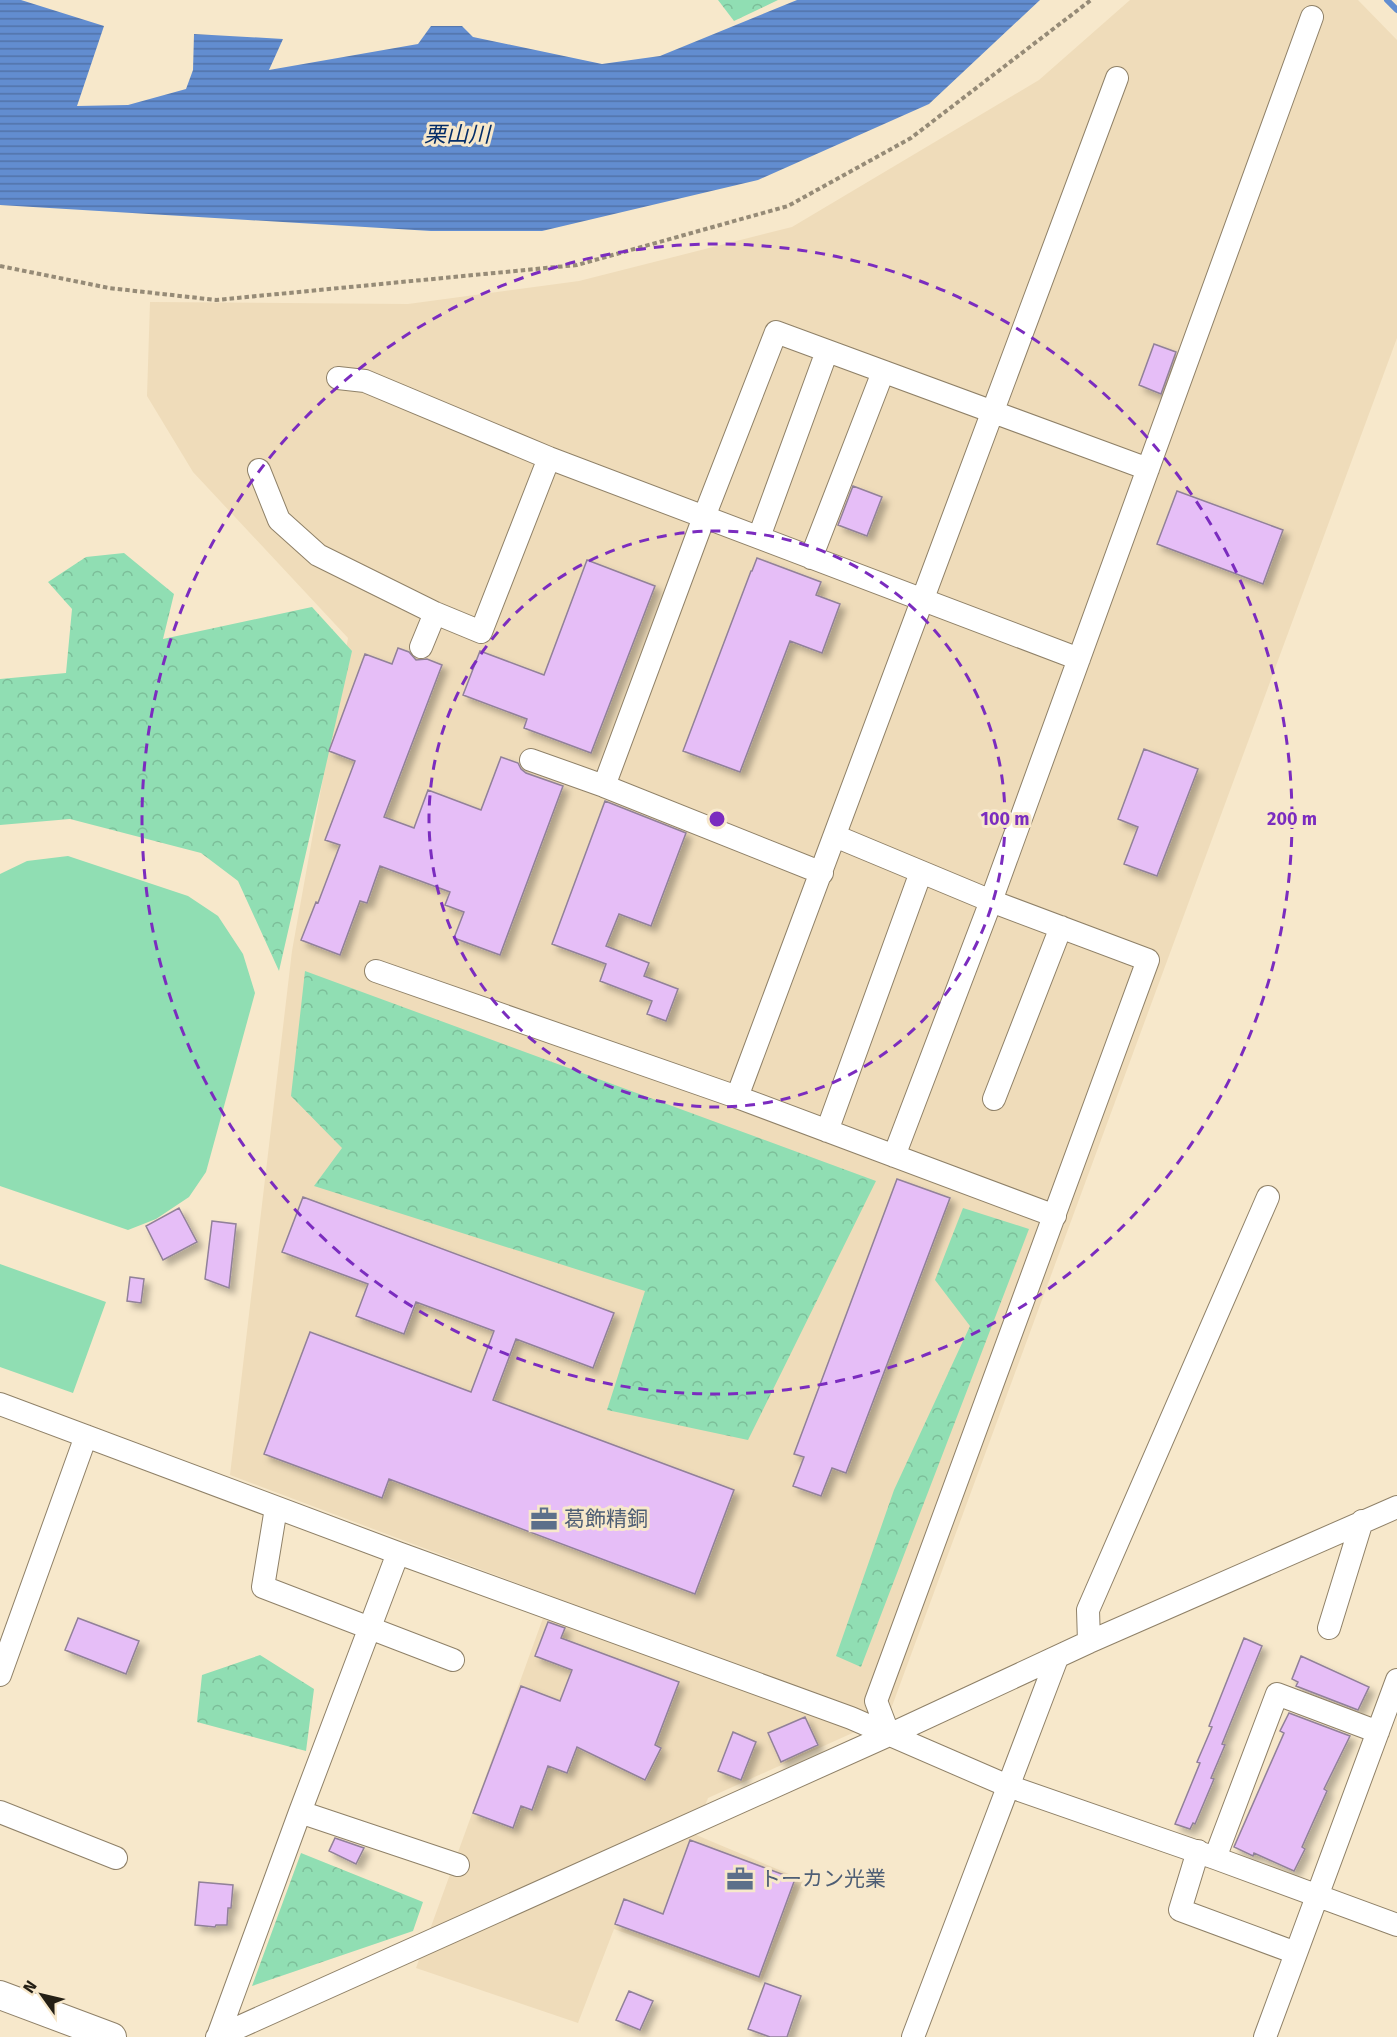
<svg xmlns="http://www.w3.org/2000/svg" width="1397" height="2037" font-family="'Fira Sans','Noto Sans JP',sans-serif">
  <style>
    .built { fill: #efdcba }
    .forest { fill: url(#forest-crowns) }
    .pitch { fill: #90deb3 }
    .water { fill: url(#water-rules) }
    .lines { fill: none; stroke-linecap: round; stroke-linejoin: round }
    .stream { stroke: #628dd0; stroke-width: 6 }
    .building { fill: #e6bef7; stroke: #918199; stroke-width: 1.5; filter: url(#shadow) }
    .minor-casing { stroke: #8f8168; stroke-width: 24 }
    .major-casing { stroke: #8f8168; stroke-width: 30 }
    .path { stroke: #968b77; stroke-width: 4; stroke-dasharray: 4.5 3; stroke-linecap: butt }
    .minor { stroke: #fff; stroke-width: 22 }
    .major { stroke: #fff; stroke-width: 28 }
    .ring { fill: none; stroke: #7b2cbf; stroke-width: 3; stroke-dasharray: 10 8 }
    .labels { text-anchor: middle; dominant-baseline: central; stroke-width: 6; stroke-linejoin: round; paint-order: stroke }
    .service-label { font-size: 21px; fill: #4e5e75; stroke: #f7e8cb; text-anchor: start }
    .water-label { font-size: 22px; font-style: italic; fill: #042d68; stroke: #f7e8cb }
    .centre { fill: #7b2cbf; stroke: #f7e8cb; stroke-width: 3 }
    .ring-label { font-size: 18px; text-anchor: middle; font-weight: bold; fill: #7b2cbf; stroke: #f7e8cb; stroke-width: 6; stroke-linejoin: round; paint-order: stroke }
  </style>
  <defs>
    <pattern id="forest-crowns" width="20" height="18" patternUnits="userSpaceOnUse" patternTransform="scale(1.5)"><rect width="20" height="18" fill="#90deb3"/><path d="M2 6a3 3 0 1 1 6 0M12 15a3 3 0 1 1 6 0" fill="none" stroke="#7cbe99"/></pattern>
    <pattern id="water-rules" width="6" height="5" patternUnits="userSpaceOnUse" patternTransform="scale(1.5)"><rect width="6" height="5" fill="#628dd0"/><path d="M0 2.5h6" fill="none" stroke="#5173a8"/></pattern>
    <filter id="shadow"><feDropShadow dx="5.5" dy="5.5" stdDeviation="3" flood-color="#0004"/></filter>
  </defs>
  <rect width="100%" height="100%" fill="#f7e8cb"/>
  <path class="built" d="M 1130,0 L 1358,0 L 1397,40 L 1397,338 L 888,1717 L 708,1798 L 694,1834 L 803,1880 L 761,1983 L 614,1929 L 578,2023 L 416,1968 L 551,1596 L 230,1475 L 292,951 L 348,638 L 193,472 L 147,396 L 150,302 L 408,304 L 579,281 L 792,227 L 1039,80 Z"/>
  <path class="forest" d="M 718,0 L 778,0 L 734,21 Z
    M 124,553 L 174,594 L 163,639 L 312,607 L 352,651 L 279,971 L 238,881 L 201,853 L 70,819 L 0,825 L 0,679 L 66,673 L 72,609 L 48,582 L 86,557 Z
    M 305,971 L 876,1181 L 748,1440 L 607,1410 L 645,1291 L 314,1186 L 342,1148 L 291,1096 Z
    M 963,1208 L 1029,1229 L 861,1667 L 836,1656 L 894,1490 L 970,1326 L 935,1280 Z
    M 260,1655 L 314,1689 L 306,1751 L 197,1722 L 202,1675 Z
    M 301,1853 L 423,1902 L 413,1931 L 252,1986 Z"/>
  <path class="pitch" d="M 68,856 L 188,896 L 218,916 L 243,954 L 255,993 L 206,1172 L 189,1197 L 156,1219 L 128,1230 L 0,1186 L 0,874 L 27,861 Z
    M 0,1264 L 106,1302 L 73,1393 L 0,1367 Z"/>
  <path class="water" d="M 0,0 L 21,0 L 104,26 L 77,106 L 128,105 L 186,89 L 193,70 L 194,34 L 283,39 L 269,70 L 418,44 L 431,26 L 462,26 L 473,37 L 602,64 L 660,56 L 797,0 L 1040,0 L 929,104 L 758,180 L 542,231 L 431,231 L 0,205 Z"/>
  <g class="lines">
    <path class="stream" d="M 1387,0 L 1397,10"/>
  </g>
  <path class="building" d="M 1154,344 L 1176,352 L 1161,394 L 1139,385 Z
    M 853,486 L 882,497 L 867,536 L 838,525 Z
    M 1177,491 L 1283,530 L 1263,584 L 1157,544 Z
    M 757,558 L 821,582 L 816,595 L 840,604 L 822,653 L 790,641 L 740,772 L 683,751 L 751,571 L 752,571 Z
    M 587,560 L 655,586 L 591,753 L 524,728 L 527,719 L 463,695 L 480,651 L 544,675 Z
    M 398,648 L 409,652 L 416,660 L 427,659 L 442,665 L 384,817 L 414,828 L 428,790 L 481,810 L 501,757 L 518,763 L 521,769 L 526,773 L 563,786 L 500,955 L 454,938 L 464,912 L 445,905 L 450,892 L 380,866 L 367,903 L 360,901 L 340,955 L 301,940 L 316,902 L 318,903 L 340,845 L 325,840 L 355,761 L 329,751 L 365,654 L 392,664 Z
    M 1144,749 L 1198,769 L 1157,876 L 1124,864 L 1138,827 L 1118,819 Z
    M 605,801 L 686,833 L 651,926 L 619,914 L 606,946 L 649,963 L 644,976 L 678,989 L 666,1021 L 647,1014 L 652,1001 L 600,981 L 606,964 L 552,944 Z
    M 897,1179 L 950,1198 L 846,1473 L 832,1468 L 821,1496 L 793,1486 L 804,1457 L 794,1454 Z
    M 303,1197 L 614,1313 L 593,1368 L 516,1339 L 493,1400 L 734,1490 L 695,1594 L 389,1479 L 382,1498 L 264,1454 L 310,1332 L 471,1392 L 494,1331 L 416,1302 L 404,1334 L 356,1316 L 368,1284 L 282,1252 Z
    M 179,1208 L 197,1242 L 163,1260 L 146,1226 Z
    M 212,1221 L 236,1224 L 229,1288 L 205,1279 Z
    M 130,1277 L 144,1279 L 141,1303 L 127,1301 Z
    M 78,1618 L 139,1641 L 126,1674 L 65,1650 Z
    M 548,1622 L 565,1628 L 561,1638 L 679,1682 L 655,1745 L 661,1748 L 645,1780 L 577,1747 L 567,1773 L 548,1766 L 532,1810 L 521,1806 L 513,1828 L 473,1813 L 521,1686 L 560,1701 L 572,1670 L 535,1656 Z
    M 1244,1638 L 1262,1646 L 1222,1744 L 1225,1745 L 1211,1778 L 1214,1779 L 1195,1824 L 1193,1823 L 1190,1829 L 1175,1824 L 1200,1763 L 1197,1762 L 1212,1727 L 1209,1726 Z
    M 1301,1656 L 1369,1687 L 1358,1710 L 1296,1686 L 1298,1682 L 1292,1679 Z
    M 1289,1713 L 1350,1736 L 1324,1789 L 1327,1791 L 1302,1847 L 1305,1849 L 1294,1871 L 1254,1853 L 1253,1856 L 1234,1847 L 1284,1733 L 1280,1731 Z
    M 805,1717 L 818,1745 L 781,1762 L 768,1733 Z
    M 733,1732 L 756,1742 L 741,1780 L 718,1771 Z
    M 335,1838 L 364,1848 L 356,1864 L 329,1851 Z
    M 690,1840 L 795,1879 L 759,1977 L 615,1924 L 624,1899 L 663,1914 Z
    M 199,1882 L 233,1885 L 231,1908 L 228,1908 L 227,1925 L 216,1925 L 215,1927 L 195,1925 Z
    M 765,1983 L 801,1996 L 787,2037 L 770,2037 L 748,2029 Z
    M 629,1991 L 653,2001 L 640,2030 L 616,2020 Z"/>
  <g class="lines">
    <defs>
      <path id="minor" d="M 338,378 L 365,381 L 549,458 L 1079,659
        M 259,470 L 279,520 L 318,555 L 435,613 L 481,632 L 549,458
        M 759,537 L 827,351
        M 811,558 L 883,372
        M 421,647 L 435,613
        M 531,760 L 604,786 L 822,873
        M 604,786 L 704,517 L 776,332 L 1148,469
        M 835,836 L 991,901 L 1148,960 L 876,1701 L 889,1735
        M 376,971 L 737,1097 L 1055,1216
        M 737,1097 L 1117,78
        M 994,1099 L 1061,927
        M 827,1131 L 921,872
        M 894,1156 L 991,901 L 1312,17
        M 0,1404 L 398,1553 L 851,1718 L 1008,1786 L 1215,1858 L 1397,1925
        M 276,1508 L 263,1587 L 453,1660
        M 1329,1628 L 1362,1521
        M 1089,1642 L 1088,1610 L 1268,1197
        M 0,1675 L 86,1436
        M 0,1812 L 116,1858
        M 300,1812 L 458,1865
        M 1198,1851 L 1180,1910 L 1296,1953
        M 1215,1858 L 1277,1694 L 1378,1732
        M 218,2036 L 300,1812 L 398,1553
        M 217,2037 L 889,1735 L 1089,1642 L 1397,1507
        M 913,2037 L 1057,1658
        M 1265,2037 L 1397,1680"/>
      <path id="major" d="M 0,1995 L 112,2037"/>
    </defs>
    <use href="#minor" class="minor-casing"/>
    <use href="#major" class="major-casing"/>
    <path class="path" d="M 0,266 L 109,288 L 216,300 L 577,265 L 788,206 L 911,138 L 1091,0"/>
    <use href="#minor" class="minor"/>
    <use href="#major" class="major"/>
  </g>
  <g class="ring">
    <circle cx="717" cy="819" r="288"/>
    <circle cx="717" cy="819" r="575"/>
  </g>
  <defs>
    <symbol id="office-bare" viewBox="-9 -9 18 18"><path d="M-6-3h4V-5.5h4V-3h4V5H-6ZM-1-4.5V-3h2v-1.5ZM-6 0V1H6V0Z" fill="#5c6f8a" stroke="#f7e8cb" stroke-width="2.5" paint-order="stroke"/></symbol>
  </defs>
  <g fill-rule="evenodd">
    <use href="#office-bare" x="525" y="1500" width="38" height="38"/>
    <use href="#office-bare" x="721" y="1860" width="38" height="38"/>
  </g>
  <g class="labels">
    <g class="service-label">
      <text x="564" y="1519">葛飾精銅</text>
      <text x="760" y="1879">トーカン光業</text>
    </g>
    <g class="water-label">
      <text x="457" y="134">栗山川</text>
    </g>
  </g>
  <circle cx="717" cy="819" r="9" class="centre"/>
  <g class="ring-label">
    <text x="1005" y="825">100 m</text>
    <text x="1292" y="825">200 m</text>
  </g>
  <g transform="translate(42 1995) rotate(304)" stroke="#f7e8cb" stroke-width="4.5" paint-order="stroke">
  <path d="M0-4.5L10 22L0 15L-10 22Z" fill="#241f15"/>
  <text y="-9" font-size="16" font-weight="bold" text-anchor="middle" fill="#241f15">N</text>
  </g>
</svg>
